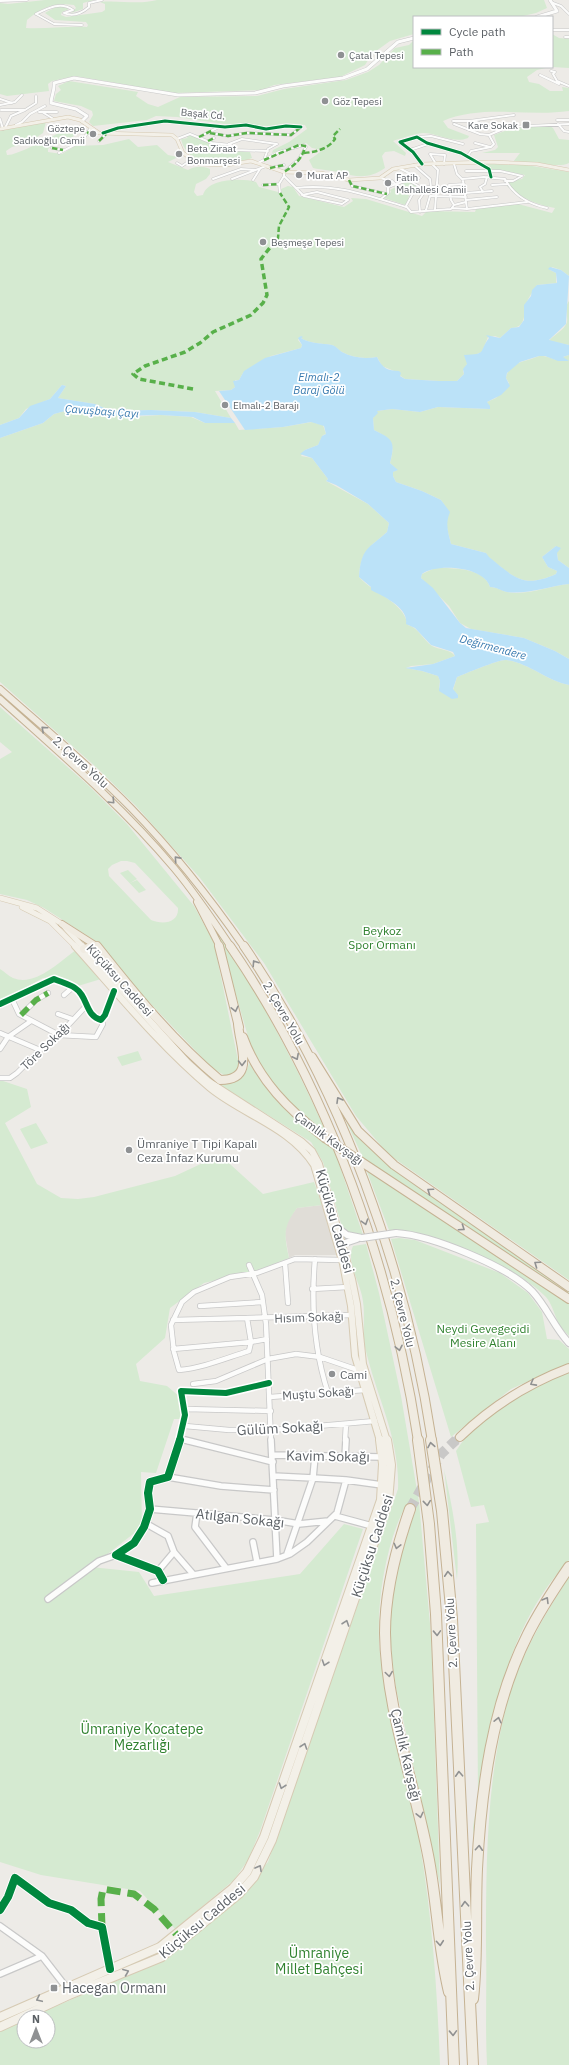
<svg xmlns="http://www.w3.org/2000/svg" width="569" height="2065" font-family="'IBM Plex Sans',sans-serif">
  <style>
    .education { fill: #e0ddd7 }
    .green { fill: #d5ead1; fill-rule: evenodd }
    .water { fill: #bbe2f8 }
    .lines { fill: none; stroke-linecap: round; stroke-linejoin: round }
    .highway-tunnel-far1 { stroke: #c9c8c7; stroke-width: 8; stroke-dasharray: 8 4; stroke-linecap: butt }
    .highway-tunnel { stroke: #c9c8c7; stroke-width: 10; stroke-dasharray: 10 5; stroke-linecap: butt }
    .street-far2-casing { stroke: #c8c8c8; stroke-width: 3 }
    .street-far1-casing { stroke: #c8c8c8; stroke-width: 6 }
    .street-casing { stroke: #c8c8c8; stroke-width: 8 }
    .secondary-far1-casing { stroke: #c9c9c9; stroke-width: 4 }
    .secondary-casing { stroke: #c9c9c9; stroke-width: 8 }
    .primary-far3-casing { stroke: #d6cab3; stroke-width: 4 }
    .primary-far2-casing { stroke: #d6cab3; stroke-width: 6 }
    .primary-far1-casing { stroke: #d6cab3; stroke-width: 8 }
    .primary-casing { stroke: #d6cab3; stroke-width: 10 }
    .highway-far2-casing { stroke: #c5b293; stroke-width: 8 }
    .highway-far1-casing { stroke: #c5b293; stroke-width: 10 }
    .highway-casing { stroke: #c5b293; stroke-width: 12 }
    .street-far2 { stroke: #fcfcfb; stroke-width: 2 }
    .street-far1 { stroke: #fcfcfb; stroke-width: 4.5 }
    .street { stroke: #fcfcfb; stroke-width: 5.5 }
    .secondary-far1 { stroke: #fcfcfb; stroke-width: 3 }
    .secondary { stroke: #fcfcfb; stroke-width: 6 }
    .primary-far3 { stroke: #f3f0e8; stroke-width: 3 }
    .primary-far2 { stroke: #f3f0e8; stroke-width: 5 }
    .primary-far1 { stroke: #f3f0e8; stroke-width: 6 }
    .primary { stroke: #f3f0e8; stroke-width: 8 }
    .highway-far2 { stroke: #f0ebe1; stroke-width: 6 }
    .highway-far1 { stroke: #f0ebe1; stroke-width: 8 }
    .highway { stroke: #f0ebe1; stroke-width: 10 }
    .secondary-bridge-casing { stroke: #c9c9c9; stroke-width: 8; stroke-linecap: butt }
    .highway-bridge-casing { stroke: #c5b293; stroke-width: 10; stroke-linecap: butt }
    .secondary-bridge { stroke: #fcfcfb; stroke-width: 6 }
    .highway-bridge { stroke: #f0ebe1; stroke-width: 8 }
    .quiet-far3 { stroke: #58b04a; stroke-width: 2.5; stroke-dasharray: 5.5 2.5; stroke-linecap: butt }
    .quiet-far2 { stroke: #58b04a; stroke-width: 3.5; stroke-dasharray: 6 3.5; stroke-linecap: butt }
    .quiet-far1 { stroke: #58b04a; stroke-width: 5.5; stroke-dasharray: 10 5.5; stroke-linecap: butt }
    .quiet { stroke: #58b04a; stroke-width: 7; stroke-dasharray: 14 7; stroke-linecap: butt }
    .cycleway-far2-casing { stroke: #fff; stroke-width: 4.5 }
    .cycleway-far1-casing { stroke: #fff; stroke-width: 9 }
    .cycleway-casing { stroke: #fff; stroke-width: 10 }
    .cycleway-far2 { stroke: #00873e; stroke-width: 3 }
    .cycleway-far1 { stroke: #00873e; stroke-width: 6 }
    .cycleway { stroke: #00873e; stroke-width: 8 }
    .oneway { stroke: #909191 }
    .oneway2 { stroke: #919394 }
    .poi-dot { fill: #8f9193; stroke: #fff; stroke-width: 1.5 }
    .labels { text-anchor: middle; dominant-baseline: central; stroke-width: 3.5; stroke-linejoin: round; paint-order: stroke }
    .far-poi-label { font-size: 10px; fill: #5c6166; stroke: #fff; text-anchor: start }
    .far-street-label { font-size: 10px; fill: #5c6166; stroke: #fff }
    .far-water-label { font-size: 11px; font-style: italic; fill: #387aaf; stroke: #fff }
    .street-label { font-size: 12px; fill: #5c6166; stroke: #fff }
    .park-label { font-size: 12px; fill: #30822f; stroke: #fff }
    .poi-label { font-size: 12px; fill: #5c6166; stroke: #fff; text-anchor: start }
    .near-street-label { font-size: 14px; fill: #5c6166; stroke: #fff }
    .near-park-label { font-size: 14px; fill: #30822f; stroke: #fff }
    .near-poi-label { font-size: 14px; fill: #5c6166; stroke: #fff; text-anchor: start }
  </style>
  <rect width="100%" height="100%" fill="#edebe7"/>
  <path class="education" d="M 322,1205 L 338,1255 L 295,1255 L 289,1258 L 285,1234 L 287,1221 L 297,1208 Z"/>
  <path class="green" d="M 45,0 L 94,0 L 83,3 L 83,9 L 71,13 L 76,8 L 74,5 C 55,2 41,7 27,20 L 26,28 C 46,29 66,26 87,27 L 88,25 L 86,22 L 55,20 L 45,13 C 53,8 60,4 69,9 L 62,12 L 61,15 L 66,17 L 102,12 L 105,10 L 105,4 L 100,2 C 119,0 139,5 157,0 L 544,0 L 547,8 L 536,13 L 523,16 L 414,17 L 414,34 L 390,41 L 372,54 L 365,65 L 340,77 L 274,85 L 262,90 L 174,93 L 75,76 L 52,81 L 48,84 L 49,91 L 7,96 L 0,94 L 0,3 L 8,4 Z
    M 552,34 L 559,38 L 569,39 L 569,68 L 552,67 Z
    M 414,40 L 414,67 L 550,67 L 537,70 L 527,77 L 529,82 L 539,84 L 550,91 L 563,91 L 562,87 L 569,88 L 569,111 C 528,117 483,104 443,121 L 448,128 L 469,136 L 468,138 C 453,144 438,133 423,133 C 413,134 402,138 393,141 L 406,153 L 405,156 L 394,151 L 385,152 L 382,156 L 385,168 C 370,179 357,177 341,173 C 332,170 322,170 313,168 L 309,160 L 323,150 L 312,148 L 306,143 L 272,153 L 273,150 L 289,142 L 307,129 L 305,125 L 287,123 L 268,126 L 225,124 L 177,117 L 156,116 L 147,120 L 93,126 L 89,122 L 93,115 L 92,111 L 81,106 L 54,101 L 56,94 L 61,90 L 58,86 L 69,81 L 138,92 L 136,96 L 148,104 L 158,107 L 180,97 L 257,96 L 284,89 L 346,80 L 368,72 L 379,65 L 395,48 L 409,45 Z
    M 46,122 L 43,133 L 28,143 L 12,147 L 6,151 L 7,155 C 15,156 45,140 55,135 C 57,134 60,131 62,130 C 67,127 72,130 77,126 L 80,128 L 79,133 L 62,143 L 53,144 L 48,149 L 48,152 L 62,154 L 75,146 L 103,145 L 129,139 L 138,147 L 157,145 L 168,155 L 178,157 L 168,162 L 188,170 C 195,166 203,166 210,169 L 210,174 L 206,179 L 196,184 L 194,192 L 197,196 L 203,195 C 208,178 243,178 256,182 L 259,187 L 282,193 L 281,189 L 288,186 L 293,187 L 299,196 L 344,207 L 353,201 L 351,198 L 366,199 L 422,216 L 427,211 L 475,212 L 476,209 L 518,204 L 552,213 L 555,208 C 534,204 524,199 507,186 L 507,181 L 522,179 L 525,175 L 491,169 L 485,164 L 526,165 L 569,172 L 569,276 L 561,270 L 552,267 L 550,270 L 556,273 L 556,282 L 557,283 L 537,285 C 534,291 529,296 527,302 C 523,313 527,328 511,328 L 500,338 L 495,336 L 488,337 L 482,352 L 467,358 L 467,364 L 463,371 L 464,374 L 457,381 L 439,381 L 405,379 L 394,371 L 382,366 L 377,357 C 365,359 353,358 342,352 C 339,350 335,346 332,345 C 321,343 310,344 301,338 L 301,336 L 298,340 L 302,345 L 301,348 L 271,356 L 243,373 L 239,380 L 235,380 L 235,387 L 231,390 L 215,391 L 231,418 L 195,412 L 151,410 L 111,411 L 95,404 L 58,398 L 66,386 L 62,385 L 50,399 L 26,409 L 19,418 L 0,425 L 0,129 Z
    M 548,125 L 553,128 L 559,139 L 569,140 L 569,163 C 558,169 528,160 513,162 L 520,153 L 482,153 L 495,150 L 498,147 L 494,135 C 511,127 529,126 548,125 Z
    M 191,135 C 204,141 223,141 232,150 L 250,152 L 252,158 C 228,168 188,169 181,139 L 188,138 L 185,136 Z
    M 408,181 L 417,187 L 409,195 L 408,200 L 405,205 L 384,198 L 391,192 L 390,190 Z
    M 569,301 L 569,345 L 549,341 C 553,335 565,330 567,322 C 568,315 564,307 569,301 Z
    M 569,355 L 569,568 L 558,560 L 556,546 L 542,557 L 548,567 L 557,571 L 556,574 C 523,589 514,577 488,557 L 486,553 L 451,544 C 449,534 443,521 449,512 L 441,500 L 422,491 L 396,482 L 393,476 L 393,472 L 397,470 L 390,463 C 396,442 391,439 374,430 L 373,418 L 377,411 L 392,409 L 420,412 L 438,407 L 490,409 L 487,402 L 496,398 L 509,383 L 506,378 C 508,365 520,362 531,359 C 536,358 538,355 543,356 C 552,357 555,362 564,359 L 563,357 Z
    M 72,409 L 131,417 L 161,415 L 191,417 L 205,423 L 235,423 L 239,430 L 283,427 L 312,422 L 323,425 L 326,434 L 323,435 L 318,445 L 305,450 L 301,456 L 312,458 L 328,479 L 326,481 L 368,504 L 389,523 L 387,532 C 369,548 361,550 359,577 C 374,594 403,601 408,625 C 419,628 423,640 432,646 C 439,650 450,649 455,656 L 433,664 L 411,666 L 406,668 L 422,671 L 438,676 L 440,681 L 439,688 L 458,695 L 453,690 L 457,677 C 464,674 500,659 506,660 C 529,663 547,681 569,685 L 569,1280 L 388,1154 L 356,1116 L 264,963 L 200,878 L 136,806 L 96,767 L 0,682 L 0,438 L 43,423 L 54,414 Z
    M 435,568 C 451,568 484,567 490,587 C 497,587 502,591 507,592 C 527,596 549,586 569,584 L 569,659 L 555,651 L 524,638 L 471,629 L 460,623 L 449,606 L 421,578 L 422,574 Z
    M 0,707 L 89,786 L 127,824 L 194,906 L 214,943 L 239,1065 L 236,1072 L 231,1075 L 224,1075 L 212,1068 L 128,980 L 102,945 L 44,908 L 27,900 L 0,894 L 0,759 L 12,752 L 0,742 ZM 121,861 L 127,861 L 135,863 L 178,908 C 179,923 163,925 151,920 L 109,876 L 108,869 L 112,865 Z
    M 128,870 L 137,879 L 130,883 L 137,880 L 146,890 L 139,893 L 120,873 Z
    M 218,933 C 260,996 295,1063 326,1132 L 293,1108 L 270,1084 L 254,1057 Z
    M 76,950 L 101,979 L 78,986 L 53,977 L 43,978 L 0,1002 L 0,969 C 4,971 8,976 13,978 C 35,987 59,962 76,950 Z
    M 138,1051 L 142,1060 L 122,1066 L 117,1057 Z
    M 249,1063 C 270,1098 297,1125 333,1146 L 363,1235 C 354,1235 348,1234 342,1227 L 323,1162 L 311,1142 L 217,1083 C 233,1085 245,1081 249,1063 Z
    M 0,1080 L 27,1089 L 31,1107 L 5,1123 L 37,1184 L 61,1198 L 78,1199 L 94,1197 L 175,1176 L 220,1155 L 263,1194 L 314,1182 L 322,1205 L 297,1208 C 283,1227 284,1234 289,1258 L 256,1271 L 204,1283 L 170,1308 L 165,1338 L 136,1364 L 140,1381 L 167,1386 L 180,1397 L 185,1419 L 174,1419 L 156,1473 L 141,1472 L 142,1527 L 91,1567 L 139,1572 L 154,1596 L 300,1574 L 344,1524 L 363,1529 L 260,1831 L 248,1860 L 234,1880 L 175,1929 L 140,1891 L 41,1875 L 0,1862 Z
    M 341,1110 L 363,1142 L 381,1159 L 569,1291 L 569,1296 L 363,1158 Z
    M 36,1123 L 48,1143 L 31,1149 L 20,1129 Z
    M 366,1169 L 465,1233 L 569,1304 L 569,1336 C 566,1333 562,1329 559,1325 C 555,1316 552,1304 546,1297 C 516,1266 431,1230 389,1230 Z
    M 399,1238 L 415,1240 L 500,1273 L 528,1293 L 542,1312 L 547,1339 L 559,1340 L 569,1349 L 569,1363 L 511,1389 L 451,1437 L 391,1239 Z
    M 366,1244 L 379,1293 L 401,1396 L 419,1502 L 431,1635 L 440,1885 L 396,1688 C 390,1649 387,1607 395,1568 C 399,1548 409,1528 416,1510 L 406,1505 C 385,1544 375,1609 380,1653 C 386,1709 405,1763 415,1818 C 431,1900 437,1982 440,2065 L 0,2065 L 0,2030 L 24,2020 L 24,2041 L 48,2041 L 48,2017 L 30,2017 L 166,1960 L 227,1908 L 268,1862 L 398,1489 C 400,1438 376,1396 365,1347 C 362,1331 366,1313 362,1296 C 359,1281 346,1261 353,1246 Z
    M 569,1373 L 569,1560 C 496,1639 487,1747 475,1849 L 473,1827 L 478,1798 L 476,1524 L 489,1522 L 484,1505 L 471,1507 L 456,1451 C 480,1413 527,1388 569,1373 Z
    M 444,1469 C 452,1506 460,1542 457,1580 Z
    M 569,1577 L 569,2065 L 487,2065 C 485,2026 487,1986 486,1947 C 486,1867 486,1786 506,1707 C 518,1660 543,1617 569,1577 Z"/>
  <path class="water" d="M 550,267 L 561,270 L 569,276 L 566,324 L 549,340 L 569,345 L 569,355 L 563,357 L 569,361 L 558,361 L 545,356 L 539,356 L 520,362 L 507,373 L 506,378 L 510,386 L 501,395 L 487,402 L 490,406 L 490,409 L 438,407 L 420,412 L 392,409 L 377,411 L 378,413 L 373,418 L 374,430 C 392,439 396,440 390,463 L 398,470 L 393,472 L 393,476 L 396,482 L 422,491 L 441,500 L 450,512 C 445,524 448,532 451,544 L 486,553 L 489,557 C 514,577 523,589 556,574 L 557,571 L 548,567 L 542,557 L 556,546 L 561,548 L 557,553 L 558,560 L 569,568 L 569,584 C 550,586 526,595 507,592 C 501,591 497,587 490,587 C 484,566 436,563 422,574 L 421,578 L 433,588 L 460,623 L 466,628 L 524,638 L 555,651 L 569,659 L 569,685 C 547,681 529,663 506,660 C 500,659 464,674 457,677 L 453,689 L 458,695 L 458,698 L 452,699 L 439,691 L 440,681 L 438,676 L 422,671 L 405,668 L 433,664 L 455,656 L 453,652 L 431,645 L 415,628 L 406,624 C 409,608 383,596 371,590 L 371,587 L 359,577 C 361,548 368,549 387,532 L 389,523 L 368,504 L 336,485 L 326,481 L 328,479 L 312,458 L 300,454 L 305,450 L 318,445 L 322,436 L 326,434 L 324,426 L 311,422 L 283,427 L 245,430 L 219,391 L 231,390 L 235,387 L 233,381 L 239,380 L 244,371 L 265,358 L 301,348 L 302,345 L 298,338 L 301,336 L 303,337 L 301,338 C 310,344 322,343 332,345 C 336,346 339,350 342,352 C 353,358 365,359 377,357 C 382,368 388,371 399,371 L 401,373 L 400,376 L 405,379 L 439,381 L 457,381 L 464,374 L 463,369 L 467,364 L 464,355 C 488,354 478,352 489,338 L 486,335 L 500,338 L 511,328 L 519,327 L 524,320 L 524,305 L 531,296 L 532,290 L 537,285 L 557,283 L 556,273 L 548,269 Z
    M 62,385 L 66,386 L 58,398 L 95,404 L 111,411 L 151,410 L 195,412 L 231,418 L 235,423 L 205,423 L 193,417 L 161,415 L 120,416 L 69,410 L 54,414 L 43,423 L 0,438 L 0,425 L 19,418 L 30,406 L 50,399 Z"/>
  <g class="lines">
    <path class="highway-tunnel-far1" d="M 455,1441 L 460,1437"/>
    <path class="highway-tunnel" d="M 410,1509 L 441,1454 L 456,1440"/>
    <defs>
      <path id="street-far2" d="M 0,1 L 27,0
        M 553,3 L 561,6 L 569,14
        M 36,14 C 48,8 61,1 73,10 L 64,13 C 73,17 82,13 89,7 L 89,3 L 102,0
        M 36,14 L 54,24 L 82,25
        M 552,30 L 569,30
        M 565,37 L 569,37
        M 551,71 L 555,72 L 553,74 L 557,81 L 569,86
        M 540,75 L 559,84
        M 0,99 L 12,103
        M 0,105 L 15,102 L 22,95
        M 1,110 L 25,110 L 11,116 L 5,128
        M 25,110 L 36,103 L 36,96
        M 39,112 L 57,112
        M 42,112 L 52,118
        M 0,119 L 3,129
        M 557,120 L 569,120
        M 453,121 L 469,121 L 514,115
        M 474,121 L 499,131
        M 454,124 L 480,134 L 489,135
        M 558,124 L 564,131 L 569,132
        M 16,125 L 22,122 L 30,114 L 45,106
        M 87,132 L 94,137
        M 104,133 L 118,128 L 165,121 L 225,127 L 246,125 L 266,129 L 286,126 L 301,127
        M 210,133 L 228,136 L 247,133 L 291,135 L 301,127
        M 199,137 L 219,127
        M 417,137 L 431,136 L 463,144
        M 177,139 L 190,134 L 212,143 L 231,145 L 235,150 L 268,151
        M 99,141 L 106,134
        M 208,141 L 214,138
        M 475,143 L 490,147
        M 229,144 L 242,139 L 277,144
        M 52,148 L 63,150
        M 410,150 L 428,144
        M 59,153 L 82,141 L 90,129
        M 467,157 L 471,151 L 491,147 L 494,144 L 489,135 L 508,127 L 569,124
        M 264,160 L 268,149 L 277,144
        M 177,163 L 182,166 L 191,160
        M 258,163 L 279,152 L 304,145 L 306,147 L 298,160 L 284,172 L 284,176 L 304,196 L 342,204 L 348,200
        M 422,164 L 413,152 L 400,142 L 417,137 L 427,143 L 461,153 L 489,169 L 491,177
        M 432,164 L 438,170 L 435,209
        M 436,164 L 430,154 L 445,155 L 444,164
        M 454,164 L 457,174 L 462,179 L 484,177 L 505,179 C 514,196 528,204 547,208
        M 414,165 L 430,179 L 431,187
        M 270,168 L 284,165
        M 399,168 L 419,178
        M 466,171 L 500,171 L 522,176 L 513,181 L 505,181
        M 380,178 L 392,181 L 395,184
        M 213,179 L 241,169 L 255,170
        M 232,179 L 266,166
        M 253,180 L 260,169
        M 349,180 L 352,186 L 387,194
        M 463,181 L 467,209 L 527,202
        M 263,185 L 279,184
        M 492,185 L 507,184
        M 420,187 L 413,193 L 406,206 L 411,212 L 451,209 L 454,205 L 451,200 L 449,185 L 464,184
        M 296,188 C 335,183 369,196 406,207
        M 483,192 L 480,187 L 485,184 L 487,177
        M 280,193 L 279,184 L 284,176
        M 465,193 L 492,191
        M 302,195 L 317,192 L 348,200
        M 381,199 L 388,193 L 388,187 L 408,180 L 420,187 L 437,187
        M 466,200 L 497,197
        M 454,205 L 466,202
        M 452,208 L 467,209
        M 426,210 L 430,196 L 466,197
        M 420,212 L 419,200 L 428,187"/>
      <path id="street-far1" d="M 64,995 L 73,987
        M 12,999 L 19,1014 L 59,1035 L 96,1037 L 103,1024 L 101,1020
        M 0,1004 L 54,979 C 61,982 69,984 75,988 C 88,996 85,1016 101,1020 L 105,1015 L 114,991
        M 58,1014 L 72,1019
        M 21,1015 L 36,1000 L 48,993
        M 0,1033 L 40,1050
        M 0,1049 L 8,1037 L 31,1021
        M 0,1078 L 10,1078 L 17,1073 L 40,1050 L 59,1035 L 86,1006
        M 315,1259 C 311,1304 314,1350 328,1393
        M 285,1263 L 288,1303
        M 249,1265 L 262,1295 L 266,1324 L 271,1441
        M 312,1289 L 348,1287
        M 200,1306 L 263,1302
        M 173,1320 L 247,1318
        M 267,1339 L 251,1342 L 249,1351 C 226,1358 203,1368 179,1370 L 174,1352 L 171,1325 L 182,1302 L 194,1292 L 230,1277 L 257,1273 L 295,1259 L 341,1260
        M 173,1349 L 251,1342 L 247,1318 L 352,1315
        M 193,1384 L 216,1381 L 268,1359 L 296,1354 L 320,1357 L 358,1370
        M 270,1397 L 365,1390
        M 186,1409 L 271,1411
        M 185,1426 L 229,1430 L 272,1430 L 375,1421
        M 180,1439 L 188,1441
        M 179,1441 L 185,1415 L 181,1391 L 226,1393 L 269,1383
        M 345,1441 L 346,1424"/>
      <path id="street" d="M 185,1440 L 273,1462
        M 271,1440 L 277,1559
        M 272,1455 L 382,1457
        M 315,1456 L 313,1478 L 346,1480
        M 345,1457 L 346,1440
        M 273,1476 L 313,1478 L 287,1554
        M 168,1477 L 221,1486 L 274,1490
        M 150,1509 L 275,1520 L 299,1524 L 328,1521
        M 197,1513 L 195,1527 L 226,1568
        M 335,1516 L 372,1526
        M 145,1523 L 168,1536 L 174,1552
        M 253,1542 L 257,1562
        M 158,1571 L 174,1552 L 193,1574
        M 163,1580 L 158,1571 L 116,1555 L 134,1543 L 144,1527 L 150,1509 L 148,1493 L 150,1482 L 168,1477 L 180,1440
        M 152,1583 L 277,1559 L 290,1554 L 307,1542 L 337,1513 L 346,1480 L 382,1485
        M 48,1599 L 99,1561 L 116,1555
        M 0,1910 L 8,1897 L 15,1878 L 49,1903 L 71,1910 L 88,1923 L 102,1927 L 110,1969
        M 0,1926 L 42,1956 L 66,1987
        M 0,1974 L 42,1956"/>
      <path id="secondary-far1" d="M 537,17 L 557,11 L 550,0
        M 82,121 L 87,116 L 76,109 L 51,103 C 51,96 55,90 54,83 L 74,78 L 178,95 L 255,93 L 283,86 L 343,78 L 367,69 L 398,42 L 414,38"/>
      <path id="secondary" d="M 338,1228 L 347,1235 L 362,1238
        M 396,1233 C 431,1235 507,1266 532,1291 C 547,1307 554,1327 569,1343
        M 339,1245 L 357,1239"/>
      <path id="primary-far3" d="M 0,129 L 68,117 L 80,120 L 99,133 L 172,135 L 177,139 L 183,153 L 199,164 L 226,165 L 251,161 L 284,172 L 321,173 L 349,180 L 380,178 L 393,169 L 422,164 L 489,162 L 537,164 L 569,170"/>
      <path id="primary-far2" d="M 0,898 L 37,908 L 62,924 L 83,947
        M 22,907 L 50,921 L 76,947"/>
      <path id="primary-far1" d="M 75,946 C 118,994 160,1046 210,1088 C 243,1115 290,1127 314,1165 L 343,1264 L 351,1306 L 355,1356 L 380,1441
        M 82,946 L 188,1063 L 208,1081 L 301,1141 L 312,1151 L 319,1164 L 352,1279 L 357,1304 L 363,1364 L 387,1441"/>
      <path id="primary" d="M 0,2017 L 160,1947 L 233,1888 L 247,1872 L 264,1837 L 381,1500 L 383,1464 L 380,1440
        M 0,2027 L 69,1995 L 162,1957 L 239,1894 L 254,1877 L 272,1840 L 388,1502 L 391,1465 L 387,1440"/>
      <path id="highway-far2" d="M 0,689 C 44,728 90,766 131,808 C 173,851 210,898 244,947
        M 0,699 C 60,753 122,806 174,868 C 195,893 213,920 231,947
        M 197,902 L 220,947
        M 62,924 L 98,947"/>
      <path id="highway-far1" d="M 97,946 C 135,994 173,1041 220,1080 C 256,1080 240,1048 238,1024
        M 219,946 L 239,1027
        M 230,946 C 329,1090 392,1269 418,1441
        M 244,946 C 342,1090 406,1269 432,1441
        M 84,949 L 91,947 L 98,951
        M 243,1037 C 259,1081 289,1110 325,1138
        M 312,1057 L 358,1131 L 394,1165 L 569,1287
        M 360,1161 L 569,1299
        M 460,1437 C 492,1406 527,1384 569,1368"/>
      <path id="highway" d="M 418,1440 L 429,1524 L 436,1614 L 454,2065
        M 431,1440 L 442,1511 L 452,1619 L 473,2065
        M 410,1509 C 396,1549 385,1590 385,1633 C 386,1708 414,1782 428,1855 C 437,1900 438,1947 449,1992
        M 473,1999 C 478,1956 475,1912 477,1869 C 481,1790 492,1705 528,1634 C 540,1610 554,1589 569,1567"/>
    </defs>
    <use href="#street-far2" class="street-far2-casing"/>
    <use href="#street-far1" class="street-far1-casing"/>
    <use href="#street" class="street-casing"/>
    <use href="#secondary-far1" class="secondary-far1-casing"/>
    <use href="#secondary" class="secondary-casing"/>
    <use href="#primary-far3" class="primary-far3-casing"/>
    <use href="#primary-far2" class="primary-far2-casing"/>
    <use href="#primary-far1" class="primary-far1-casing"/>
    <use href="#primary" class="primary-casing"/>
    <use href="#highway-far2" class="highway-far2-casing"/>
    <use href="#highway-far1" class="highway-far1-casing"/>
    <use href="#highway" class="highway-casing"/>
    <use href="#street-far2" class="street-far2"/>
    <use href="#street-far1" class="street-far1"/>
    <use href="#street" class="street"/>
    <use href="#secondary-far1" class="secondary-far1"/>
    <use href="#secondary" class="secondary"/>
    <use href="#primary-far3" class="primary-far3"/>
    <use href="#primary-far2" class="primary-far2"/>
    <use href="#primary-far1" class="primary-far1"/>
    <use href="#primary" class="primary"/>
    <use href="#highway-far2" class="highway-far2"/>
    <use href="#highway-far1" class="highway-far1"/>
    <use href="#highway" class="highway"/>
    <defs>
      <path id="secondary-bridge" d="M 362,1238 L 396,1233"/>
      <path id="highway-bridge" d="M 325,1138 L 360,1161"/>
    </defs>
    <use href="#secondary-bridge" class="secondary-bridge-casing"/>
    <use href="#highway-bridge" class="highway-bridge-casing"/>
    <use href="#secondary-bridge" class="secondary-bridge"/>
    <use href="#highway-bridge" class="highway-bridge"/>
    <path class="quiet-far3" d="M 87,132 L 94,137
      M 210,133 L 228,136 L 247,133 L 291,135 L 301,127
      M 199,137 L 213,130
      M 99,141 L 106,134
      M 208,141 L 214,138
      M 52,148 L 63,150
      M 304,153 C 316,152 328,149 335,139 L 333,136 L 340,129
      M 264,160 L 299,145 L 305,146 C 303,158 294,166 284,172
      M 270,168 L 284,165
      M 349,180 L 352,186 L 387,194
      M 263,185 L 279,184
      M 272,246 L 278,238 L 279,226 L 289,207 L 280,193"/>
    <path class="quiet-far2" d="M 193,389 L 139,379 L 133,374 L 145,366 L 185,352 L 200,343 L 213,332 L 251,315 L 263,303 L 267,295 L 261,259 L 272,245"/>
    <path class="quiet-far1" d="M 21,1015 L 36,1000 L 48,993"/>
    <path class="quiet" d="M 102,1927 L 101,1899 L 103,1889 L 134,1894 L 154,1909 L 176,1934"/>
    <defs>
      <path id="cycleway-far2" d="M 103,133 L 118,128 L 165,121 L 225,127 L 246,125 L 266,129 L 286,126 L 301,127
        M 422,164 L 413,152 L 400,142 L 417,137 L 427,143 L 461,153 L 489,169 L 491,177"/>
      <path id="cycleway-far1" d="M 0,1004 L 54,979 C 61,982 69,984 75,988 C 88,996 85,1016 101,1020 L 105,1015 L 114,991
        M 179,1441 L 185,1415 L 181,1391 L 226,1393 L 269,1383"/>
      <path id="cycleway" d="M 163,1580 L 158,1571 L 116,1555 L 134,1543 L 144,1527 L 150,1509 L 148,1493 L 150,1482 L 168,1477 L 180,1440
        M 0,1910 L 8,1897 L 15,1878 L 49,1903 L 71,1910 L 88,1923 L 102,1927 L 110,1969"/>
    </defs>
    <use href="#cycleway-far2" class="cycleway-far2-casing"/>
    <use href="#cycleway-far1" class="cycleway-far1-casing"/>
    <use href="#cycleway" class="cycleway-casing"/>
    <use href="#cycleway-far2" class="cycleway-far2"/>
    <use href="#cycleway-far1" class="cycleway-far1"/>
    <use href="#cycleway" class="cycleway"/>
  </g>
  <defs><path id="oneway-chevron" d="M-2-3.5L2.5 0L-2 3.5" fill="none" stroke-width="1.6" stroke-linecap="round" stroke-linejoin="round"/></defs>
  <g class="oneway">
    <use href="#oneway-chevron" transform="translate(44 729) rotate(-138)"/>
    <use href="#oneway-chevron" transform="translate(112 801) rotate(46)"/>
    <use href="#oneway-chevron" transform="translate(177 859) rotate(-132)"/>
    <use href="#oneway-chevron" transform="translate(255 963) rotate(-123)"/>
    <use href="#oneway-chevron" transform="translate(235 1009) rotate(77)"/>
    <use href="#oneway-chevron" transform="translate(296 1057) rotate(63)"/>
    <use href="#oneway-chevron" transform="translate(242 1063) rotate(89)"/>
    <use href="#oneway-chevron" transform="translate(339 1100) rotate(-120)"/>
    <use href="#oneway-chevron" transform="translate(430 1191) rotate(-145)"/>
    <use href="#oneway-chevron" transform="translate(365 1222) rotate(73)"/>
    <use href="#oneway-chevron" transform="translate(462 1228) rotate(34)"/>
    <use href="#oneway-chevron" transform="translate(537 1264) rotate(-145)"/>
    <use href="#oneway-chevron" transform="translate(399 1348) rotate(78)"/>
    <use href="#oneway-chevron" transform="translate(533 1383) rotate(151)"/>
    <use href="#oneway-chevron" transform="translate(431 1445) rotate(-100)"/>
    <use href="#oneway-chevron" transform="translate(427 1503) rotate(84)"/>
    <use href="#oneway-chevron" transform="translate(397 1546) rotate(104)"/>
    <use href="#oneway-chevron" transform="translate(448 1574) rotate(-94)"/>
    <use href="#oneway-chevron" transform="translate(546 1600) rotate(-59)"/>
    <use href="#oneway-chevron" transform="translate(437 1633) rotate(88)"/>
    <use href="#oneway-chevron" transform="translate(389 1674) rotate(82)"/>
    <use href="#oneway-chevron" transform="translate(498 1720) rotate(-77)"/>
    <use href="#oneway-chevron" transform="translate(459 1774) rotate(-93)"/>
    <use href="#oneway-chevron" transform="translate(420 1815) rotate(77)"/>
    <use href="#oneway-chevron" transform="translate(479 1848) rotate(-86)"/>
    <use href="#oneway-chevron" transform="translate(465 1904) rotate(-93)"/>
    <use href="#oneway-chevron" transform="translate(440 1943) rotate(85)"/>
    <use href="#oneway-chevron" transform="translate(453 2033) rotate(88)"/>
  </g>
  <g class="oneway2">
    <use href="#oneway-chevron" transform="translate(346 1623) rotate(-71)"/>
    <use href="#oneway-chevron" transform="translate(325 1663) rotate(109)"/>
    <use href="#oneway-chevron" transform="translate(304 1746) rotate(-71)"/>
    <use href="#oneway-chevron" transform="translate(282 1786) rotate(109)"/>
    <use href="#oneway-chevron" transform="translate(259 1868) rotate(-61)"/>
    <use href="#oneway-chevron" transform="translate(126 1972) rotate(-22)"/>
    <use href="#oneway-chevron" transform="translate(39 1999) rotate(155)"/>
  </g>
  <g class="poi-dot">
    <circle cx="341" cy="55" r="4"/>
    <circle cx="325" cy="101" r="4"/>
    <rect x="522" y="121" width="8" height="8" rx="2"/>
    <circle cx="93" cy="134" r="4"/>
    <circle cx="179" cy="154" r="4"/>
    <circle cx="299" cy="175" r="4"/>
    <circle cx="388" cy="183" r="4"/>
    <circle cx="263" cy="242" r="4"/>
    <circle cx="225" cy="405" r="4"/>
    <circle cx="129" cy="1150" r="4"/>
    <circle cx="332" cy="1374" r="4"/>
    <rect x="50" y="1984" width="8" height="8" rx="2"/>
  </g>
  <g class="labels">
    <g class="far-poi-label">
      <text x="349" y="55">Çatal Tepesi</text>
      <text x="333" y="101">Göz Tepesi</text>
      <text x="518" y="125" text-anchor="end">Kare Sokak</text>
      <text x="85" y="128" text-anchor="end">Göztepe<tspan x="85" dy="12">Sadıkoğlu Camii</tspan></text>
      <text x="187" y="148">Beta Ziraat<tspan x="187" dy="12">Bonmarşesi</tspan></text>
      <text x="307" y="175">Murat AP</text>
      <text x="396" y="177">Fatih<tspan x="396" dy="12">Mahallesi Camii</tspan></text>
      <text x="271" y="242">Beşmeşe Tepesi</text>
      <text x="233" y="405">Elmalı-2 Barajı</text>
    </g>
    <g class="far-street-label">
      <text transform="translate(203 114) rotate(5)">Başak Cd.</text>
    </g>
    <g class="far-water-label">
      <text x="319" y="377">Elmalı-2<tspan x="319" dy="13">Baraj Gölü</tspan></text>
      <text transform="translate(102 411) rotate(4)">Çavuşbaşı Çayı</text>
      <text transform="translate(493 647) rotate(15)">Değirmendere</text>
    </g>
    <g class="street-label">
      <text transform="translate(81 762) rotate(42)">2. Çevre Yolu</text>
      <text transform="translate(120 980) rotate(48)">Küçüksu Caddesi</text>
      <text transform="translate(284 1013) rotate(60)">2. Çevre Yolu</text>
      <text transform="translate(45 1046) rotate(-44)">Töre Sokağı</text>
      <text transform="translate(329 1138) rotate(36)">Çamlık Kavşağı</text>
      <text transform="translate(403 1313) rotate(76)">2. Çevre Yolu</text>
      <text transform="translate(309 1317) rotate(-2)">Hısım Sokağı</text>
      <text transform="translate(318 1393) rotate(-4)">Muştu Sokağı</text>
      <text transform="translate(451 1633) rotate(-93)">2. Çevre Yolu</text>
      <text transform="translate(468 1956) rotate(-93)">2. Çevre Yolu</text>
    </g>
    <g class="park-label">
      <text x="382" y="930">Beykoz<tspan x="382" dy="14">Spor Ormanı</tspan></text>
      <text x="483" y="1328">Neydi Gevegeçidi<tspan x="483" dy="14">Mesire Alanı</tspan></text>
    </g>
    <g class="poi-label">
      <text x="137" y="1143">Ümraniye T Tipi Kapalı<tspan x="137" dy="14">Ceza İnfaz Kurumu</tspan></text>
      <text x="340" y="1374">Cami</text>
    </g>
    <g class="near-street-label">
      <text transform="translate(335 1221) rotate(74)">Küçüksu Caddesi</text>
      <text transform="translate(280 1428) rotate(-3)">Gülüm Sokağı</text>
      <text transform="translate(328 1456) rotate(1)">Kavim Sokağı</text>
      <text transform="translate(240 1518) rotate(6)">Atılgan Sokağı</text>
      <text transform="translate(372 1546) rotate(-72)">Küçüksu Caddesi</text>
      <text transform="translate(406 1755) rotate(77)">Çamlık Kavşağı</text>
      <text transform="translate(202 1921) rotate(-40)">Küçüksu Caddesi</text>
    </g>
    <g class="near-park-label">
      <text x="142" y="1729">Ümraniye Kocatepe<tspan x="142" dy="16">Mezarlığı</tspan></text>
      <text x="319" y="1953">Ümraniye<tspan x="319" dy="16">Millet Bahçesi</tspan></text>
    </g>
    <g class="near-poi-label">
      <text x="62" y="1988">Hacegan Ormanı</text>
    </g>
  </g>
  <rect x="413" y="16" width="140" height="52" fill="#ffffff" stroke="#bec0c2"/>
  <rect x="421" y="29" width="20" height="6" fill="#00873e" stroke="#bec0c2"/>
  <text x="449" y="36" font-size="12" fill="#5c6166">Cycle path</text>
  <rect x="421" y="49" width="20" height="6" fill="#58b04a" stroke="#bec0c2"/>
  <text x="449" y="56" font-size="12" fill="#5c6166">Path</text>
  <g transform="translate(36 2029)"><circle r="19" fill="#ffffff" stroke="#bec0c2"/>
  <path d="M0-3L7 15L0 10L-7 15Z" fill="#8f9193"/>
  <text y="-6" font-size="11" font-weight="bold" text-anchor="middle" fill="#5c6166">N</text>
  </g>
</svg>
